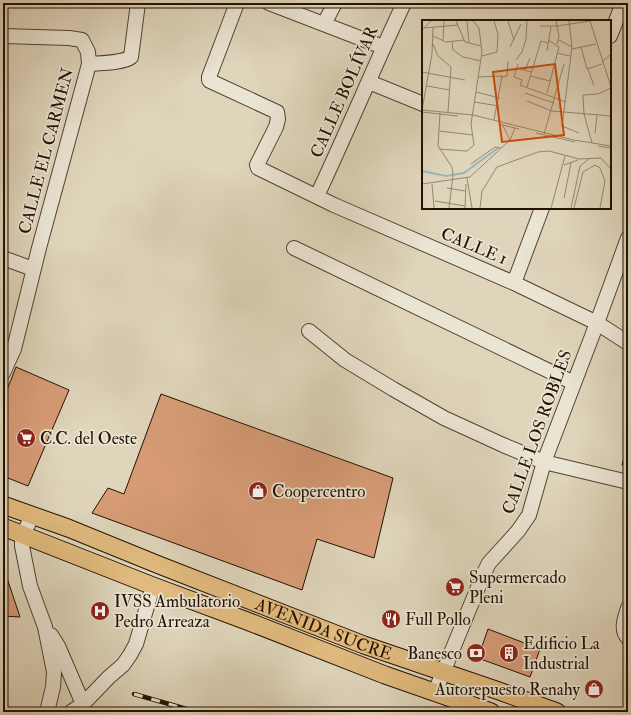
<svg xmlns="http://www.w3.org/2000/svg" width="631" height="715" font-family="'IM FELL Double Pica',serif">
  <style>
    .building { fill: #d79c76; stroke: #231102 }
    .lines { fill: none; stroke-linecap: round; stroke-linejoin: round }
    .minor-casing { stroke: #524230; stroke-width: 16 }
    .major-casing { stroke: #231102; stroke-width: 19 }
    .minor { stroke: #eae4d3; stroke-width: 14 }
    .major { stroke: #e0ba7e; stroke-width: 17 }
    .rail-casing { stroke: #231102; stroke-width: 4.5 }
    .rail { stroke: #eae4d3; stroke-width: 3; stroke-dasharray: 9; stroke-linecap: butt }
    .labels { text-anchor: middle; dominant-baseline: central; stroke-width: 3.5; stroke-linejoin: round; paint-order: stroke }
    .street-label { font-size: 17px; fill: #231102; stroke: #eae4d3 }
    .poi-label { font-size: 17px; fill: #231102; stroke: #eae4d3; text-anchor: start }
    .inset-river { fill: none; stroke: #98b6ba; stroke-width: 2 }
    .inset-road { fill: none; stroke: #948771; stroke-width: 1 }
    .view { fill: #ca4e0a; fill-opacity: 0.15; stroke: #ca4e0a; stroke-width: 2 }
    .inset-edge { fill: none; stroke: #231102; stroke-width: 2 }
  </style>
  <rect width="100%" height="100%" fill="#dfd5bb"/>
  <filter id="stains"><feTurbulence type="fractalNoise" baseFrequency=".005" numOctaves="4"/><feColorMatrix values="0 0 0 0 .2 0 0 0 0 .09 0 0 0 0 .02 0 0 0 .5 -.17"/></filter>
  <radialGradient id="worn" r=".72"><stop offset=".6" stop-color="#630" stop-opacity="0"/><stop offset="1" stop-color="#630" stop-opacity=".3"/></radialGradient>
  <path class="building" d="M 16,367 L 69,390 L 28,486 L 3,476 L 3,400 Z
    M 161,394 L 393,478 L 374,558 L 317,539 L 302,590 L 92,513 L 108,488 L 124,494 Z
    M 628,441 L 628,466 L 622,465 Z
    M 3,566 L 20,617 L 3,616 Z
    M 488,629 L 540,649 L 530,677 L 478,658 Z"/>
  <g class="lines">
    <defs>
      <path id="minor" d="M 237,3 L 209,77 L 209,80 L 210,81 L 277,112 L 278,119 L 276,127 L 257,165 L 258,168 L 334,205 L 514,283 L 597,323 L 628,343
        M 269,3 L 383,47
        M 324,24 L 335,3
        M 3,36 L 69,38 L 82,40 L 88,52 L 89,64 L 39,248 L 14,349 L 3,373
        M 610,36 L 623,3
        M 89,64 C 100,63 123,63 131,57 L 138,3
        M 369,82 L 423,104
        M 317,196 C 347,132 374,67 404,3
        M 294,248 L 574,383
        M 3,258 L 33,269
        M 514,283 L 542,208
        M 309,331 L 345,360 L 393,389 L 444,418 L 503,445 L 544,462 L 628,482
        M 32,516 L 22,537 L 22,546 L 30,586 L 45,627 L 54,672 L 53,687 L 47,712
        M 628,608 C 625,618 620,630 628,638
        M 51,635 L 58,646 L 83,704
        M 435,692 L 484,573 L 489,563 L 518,531 L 529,515 L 544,462 L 597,323 L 628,238
        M 71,712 L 83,704 L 109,677 L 123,665 L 130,655 L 136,644 L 153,586"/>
      <g id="major">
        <path id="s1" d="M 3,505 L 68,528 L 159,565 L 364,645 L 499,691 L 557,712"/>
        <path d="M 3,527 L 153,586 L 247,621 L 385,675 L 491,712"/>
      </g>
    </defs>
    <use href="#minor" class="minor-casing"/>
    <use href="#major" class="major-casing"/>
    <use href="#minor" class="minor"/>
    <use href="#major" class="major"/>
    <defs>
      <path id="rail" d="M 134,694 L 197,712"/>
    </defs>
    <use href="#rail" class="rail-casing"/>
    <use href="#rail" class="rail"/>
  </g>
  <defs>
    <symbol id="supermarket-disc" viewBox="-11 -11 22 22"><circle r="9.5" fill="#8f2418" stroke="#eae4d3"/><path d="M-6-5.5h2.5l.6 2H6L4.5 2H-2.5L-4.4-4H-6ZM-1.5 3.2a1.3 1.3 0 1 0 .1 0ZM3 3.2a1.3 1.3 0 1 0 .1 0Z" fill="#fff"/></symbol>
    <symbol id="shop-disc" viewBox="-11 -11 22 22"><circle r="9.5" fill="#8f2418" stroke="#eae4d3"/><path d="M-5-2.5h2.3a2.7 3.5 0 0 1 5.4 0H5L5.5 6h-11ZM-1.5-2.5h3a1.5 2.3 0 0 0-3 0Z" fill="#fff"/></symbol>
    <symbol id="hospital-disc" viewBox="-11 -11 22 22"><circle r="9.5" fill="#8f2418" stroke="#eae4d3"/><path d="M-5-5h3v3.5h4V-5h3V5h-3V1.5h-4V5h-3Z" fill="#fff"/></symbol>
    <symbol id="restaurant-disc" viewBox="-11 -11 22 22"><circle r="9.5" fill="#8f2418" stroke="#eae4d3"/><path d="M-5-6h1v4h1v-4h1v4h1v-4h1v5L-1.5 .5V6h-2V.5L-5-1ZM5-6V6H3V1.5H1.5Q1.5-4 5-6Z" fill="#fff"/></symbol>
    <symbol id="bank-disc" viewBox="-11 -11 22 22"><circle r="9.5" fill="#8f2418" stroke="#eae4d3"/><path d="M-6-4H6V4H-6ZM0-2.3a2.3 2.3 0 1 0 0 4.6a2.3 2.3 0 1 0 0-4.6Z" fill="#fff"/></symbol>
    <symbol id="building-disc" viewBox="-11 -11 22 22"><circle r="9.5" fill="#8f2418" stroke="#eae4d3"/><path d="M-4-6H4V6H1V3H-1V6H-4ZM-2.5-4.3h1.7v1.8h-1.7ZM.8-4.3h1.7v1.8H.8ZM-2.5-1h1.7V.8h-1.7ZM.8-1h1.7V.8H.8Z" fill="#fff"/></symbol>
  </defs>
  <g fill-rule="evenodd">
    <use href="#supermarket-disc" x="15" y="427" width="22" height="22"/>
    <use href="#shop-disc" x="247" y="480" width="22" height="22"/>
    <use href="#supermarket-disc" x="444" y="576" width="22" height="22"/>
    <use href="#hospital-disc" x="89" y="600" width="22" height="22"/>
    <use href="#restaurant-disc" x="380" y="608" width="22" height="22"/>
    <use href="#bank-disc" x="465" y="642" width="22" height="22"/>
    <use href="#building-disc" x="498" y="642" width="22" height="22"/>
    <use href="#shop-disc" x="583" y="678" width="22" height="22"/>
  </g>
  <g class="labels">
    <g class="street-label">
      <text transform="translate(344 92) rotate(-66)">CALLE BOLÍVAR</text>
      <text transform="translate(46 151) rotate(-75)">CALLE EL CARMEN</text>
      <text transform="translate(474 246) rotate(23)">CALLE 1</text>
      <text transform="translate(537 432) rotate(-70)">CALLE LOS ROBLES</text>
      <text stroke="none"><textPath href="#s1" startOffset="344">AVENIDA SUCRE</textPath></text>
    </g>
    <g class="poi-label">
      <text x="40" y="438">C.C. del Oeste</text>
      <text x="272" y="491">Coopercentro</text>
      <text x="469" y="577">Supermercado<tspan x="469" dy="20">Pleni</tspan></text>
      <text x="114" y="601">IVSS Ambulatorio<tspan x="114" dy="20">Pedro Arreaza</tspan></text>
      <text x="405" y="619">Full Pollo</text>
      <text x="523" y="643">Edificio La<tspan x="523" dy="20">Industrial</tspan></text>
      <text x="462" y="653" text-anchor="end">Banesco</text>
      <text x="580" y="689" text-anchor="end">Autorepuesto Renahy</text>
    </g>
  </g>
  <g transform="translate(422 20)">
    <rect width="189" height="189" fill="#dfd5bb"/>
    <path class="inset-river" d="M 0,151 L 24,156 L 42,153 L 76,128"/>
    <path class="inset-road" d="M 34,1 L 43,22 L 59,26M 45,1 L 47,23M 86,1 L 92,20M 134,1 L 137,17 L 135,24M 147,1 L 150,27 L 140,106 L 157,113M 168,1 L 189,67M 118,6 L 135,6 L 168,1M 2,8 L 36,5M 0,10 L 9,1M 11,16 L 24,22 L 42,20M 137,20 L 150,27M 21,21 L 22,1M 30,22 L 31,30 L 41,37 L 59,41M 11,24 L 16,36 L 29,47 L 26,92M 88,27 L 99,4M 159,27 L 165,49 L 180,44M 150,29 L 174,24M 125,31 L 129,7M 135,33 L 148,36M 60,36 L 75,32 L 76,14 L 72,1M 94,40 L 100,32 L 104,19 L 105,1M 180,42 L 189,34M 96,44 L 92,57 L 100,60 L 98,65 L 144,82M 95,48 L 109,52M 166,49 L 172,66M 103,50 L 108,38M 0,52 L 43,60M 108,56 L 128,61M 56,57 L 80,56 L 72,100M 80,57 L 85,56 L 86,41M 5,66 L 28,70M 105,67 L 119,21 L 126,23M 54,72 L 78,78M 103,73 L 132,83M 125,73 L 137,27 L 126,20M 105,81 L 130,91 L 189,96M 52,82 L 77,86M 0,90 L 10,34 L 11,8M 0,90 L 51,95 L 152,120 L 189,126M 0,92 L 36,96M 18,93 L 16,126 L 30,147 L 31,155 L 27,188M 77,104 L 97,109M 80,104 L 88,120M 17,111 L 51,115M 114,113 L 153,122M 173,113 L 175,96M 122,114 L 142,44M 170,123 L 162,94 L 161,75 L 176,74 L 189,68M 176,126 L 189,128M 17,129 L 45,131 L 52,125 L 49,104 L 60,32 L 57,8 L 51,1M 49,144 L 73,127 L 79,128M 142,145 L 156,140M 45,158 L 50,188M 0,164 L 48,157 L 88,120 L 93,108M 10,164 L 12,188M 25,168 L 43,171M 142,178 L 149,143M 13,181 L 43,186M 43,188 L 44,164M 58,188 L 60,171 L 75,147 L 116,132 L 127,131 L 157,139 L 179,138 L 189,149M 129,188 L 143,136M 149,188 L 158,146 L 168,138M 152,188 L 161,152 L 173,145 L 178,148 L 183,161 L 178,188"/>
    <path class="view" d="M 133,44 L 142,115 L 80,122 L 71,52 Z"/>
    <rect width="189" height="189" class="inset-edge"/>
  </g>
  <rect width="631" height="715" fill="none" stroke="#dfd5bb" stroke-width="16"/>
  <rect x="4" y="4" width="623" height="707" fill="none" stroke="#231102" stroke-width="2"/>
  <rect x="8" y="8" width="615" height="699" fill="none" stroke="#231102"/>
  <rect width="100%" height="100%" filter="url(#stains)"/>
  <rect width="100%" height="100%" fill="url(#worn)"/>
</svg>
